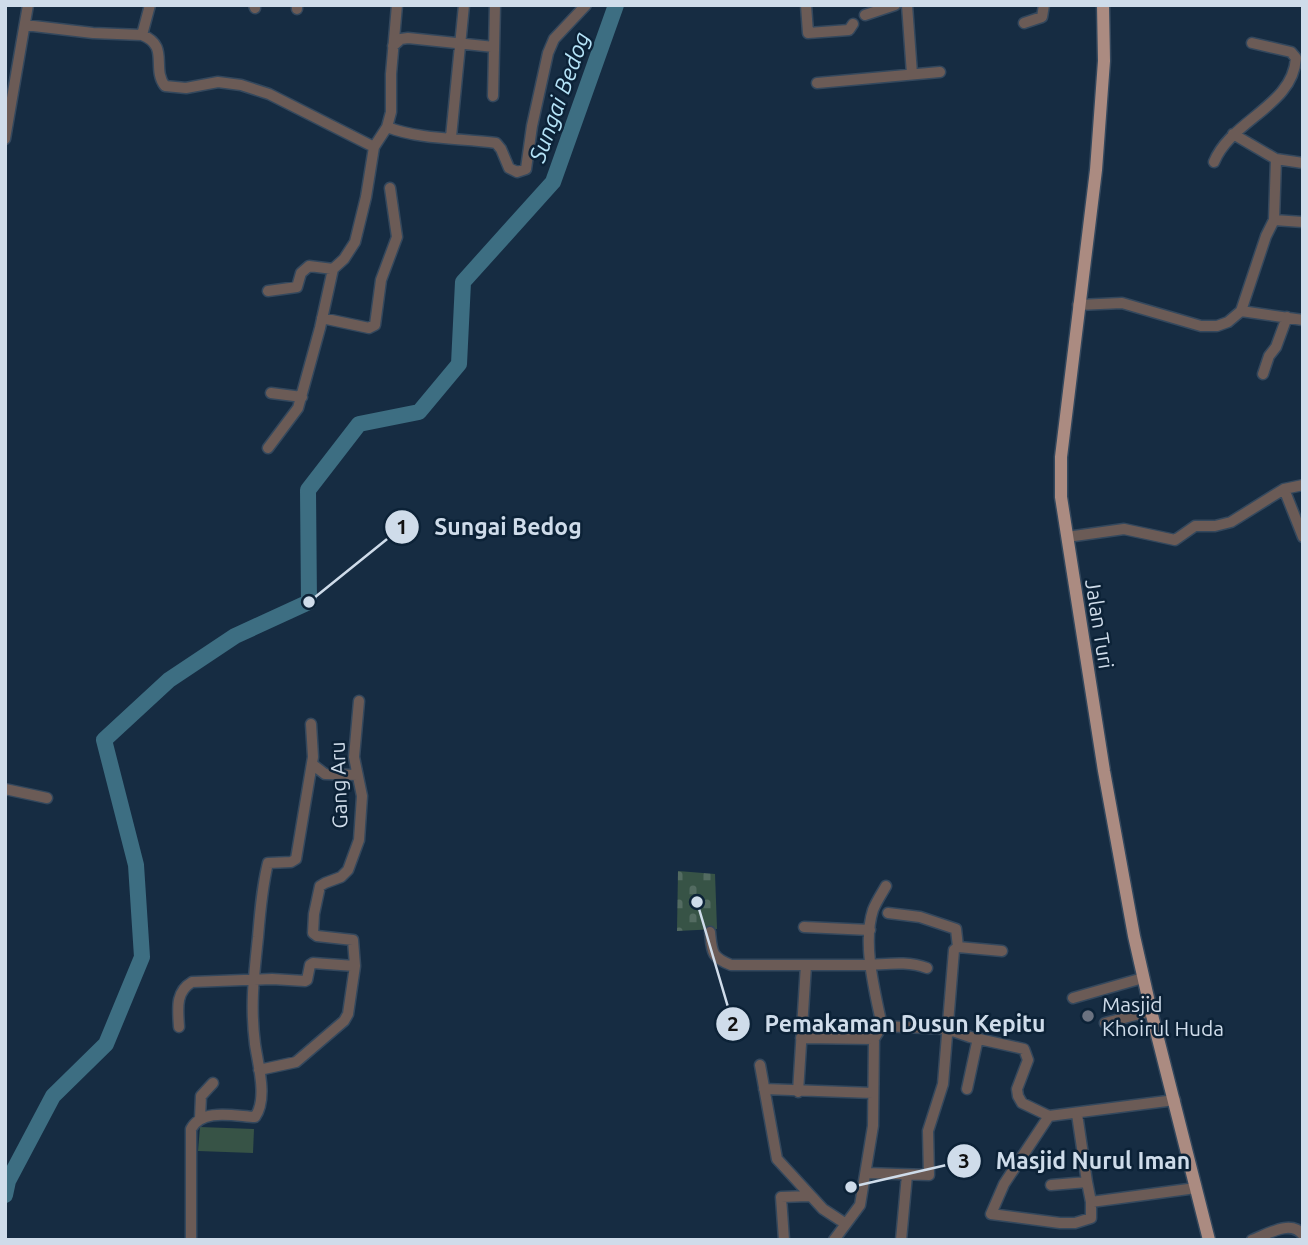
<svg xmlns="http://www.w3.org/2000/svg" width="1308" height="1245" font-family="Ubuntu,sans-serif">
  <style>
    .green { fill: #375346 }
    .cemetery { fill: url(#cemetery-stones) }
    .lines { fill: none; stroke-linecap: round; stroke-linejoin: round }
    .river { stroke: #3d6e82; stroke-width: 16 }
    .minor-casing { stroke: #34485d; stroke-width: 13 }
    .major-casing { stroke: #34485d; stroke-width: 15 }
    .minor { stroke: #6b5b56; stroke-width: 10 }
    .major { stroke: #ab8b81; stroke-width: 12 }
    .worship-dot { fill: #6b7280; stroke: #0c2237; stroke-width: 2.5 }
    .labels { text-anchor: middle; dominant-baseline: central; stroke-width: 5; stroke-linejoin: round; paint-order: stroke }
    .street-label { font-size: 21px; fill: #cfdcea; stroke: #0c2237 }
    .poi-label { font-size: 21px; fill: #cfdcea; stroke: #0c2237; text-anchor: start }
    .water-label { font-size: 23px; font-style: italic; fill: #b6e4f8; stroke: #0c2237 }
    .leader { fill: none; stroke: #cfdcea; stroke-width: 2.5 }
    .callout-dot { fill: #cfdcea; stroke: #0c2237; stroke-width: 2.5 }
    .mark-label { font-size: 21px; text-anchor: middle; font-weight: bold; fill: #111 }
    .callout-label { font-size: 23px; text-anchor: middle; font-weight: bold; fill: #cfdcea; stroke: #0c2237; stroke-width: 5; stroke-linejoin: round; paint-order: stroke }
  </style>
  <defs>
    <pattern id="cemetery-stones" width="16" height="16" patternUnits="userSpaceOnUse" patternTransform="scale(1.75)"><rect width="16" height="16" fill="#375346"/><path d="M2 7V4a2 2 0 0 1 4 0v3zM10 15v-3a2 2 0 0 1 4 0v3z" fill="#536b61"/></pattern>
  </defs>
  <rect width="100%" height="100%" fill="#162c42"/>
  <path class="green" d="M 200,1127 L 254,1129 L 253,1153 L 198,1151 Z"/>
  <path class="cemetery" d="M 678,871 L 715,874 L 717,929 L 677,931 Z"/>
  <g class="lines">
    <path class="river" d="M 5,1195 L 8,1181 L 53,1096 L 106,1044 L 142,957 L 136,865 L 104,740 L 169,680 L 235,636 L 309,602 L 308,490 L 359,424 L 419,412 L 459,364 L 463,282 L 553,182 L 616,5"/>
    <defs>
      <path id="minor" d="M 254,5 L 255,8
        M 806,5 L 808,33 L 849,30 L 853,24
        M 907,5 L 912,74
        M 297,9 L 297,5
        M 865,15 L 895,5
        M 1024,23 L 1042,17 L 1044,5
        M 25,25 L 93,33 L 142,35 L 150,5
        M 142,35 C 170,46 151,68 165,86 L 186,88 L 218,82 L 241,85 L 269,94 L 374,147
        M 393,46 L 401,39 L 408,38 L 494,47
        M 817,83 L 940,72
        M 493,96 L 495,5
        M 387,127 C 421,140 460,138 496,143 L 501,149 L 509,168 L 517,172 L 526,169 L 532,126 L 548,53 L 554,39 L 586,5
        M 1233,134 L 1276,159 L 1303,163
        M 451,137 L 464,5
        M 5,139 L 28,5
        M 1214,162 C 1231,120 1293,106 1296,58 L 1291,52 L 1252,43
        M 1274,220 L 1276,159
        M 268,291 L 297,287 L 301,273 L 309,266 L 333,269
        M 1078,305 L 1122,303 L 1201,326 L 1217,326 L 1228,322 L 1241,311 L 1266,236 L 1274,220 L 1303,222
        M 1241,311 L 1303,320
        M 322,318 L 369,328 L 375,325 L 381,280 L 397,237 L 390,188
        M 1263,374 L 1269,356 L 1276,347 L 1287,317
        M 271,393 L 302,397
        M 268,448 L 298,408 L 320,328 L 333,269 L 344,259 L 355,242 L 366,197 L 374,147 L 387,127 L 391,112 L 391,74 L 397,5
        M 1284,489 L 1303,537
        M 1067,537 L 1124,529 L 1175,540 L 1195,526 L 1215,526 L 1231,522 L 1284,489 L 1303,485
        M 312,764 L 325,774 L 357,775
        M 5,789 L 47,798
        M 888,913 L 920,917 L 956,929 L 958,947
        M 804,927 L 870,930
        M 710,932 C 712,952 711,957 731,965 C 775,965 818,965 862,965 C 884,965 905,960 927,968
        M 1073,998 L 1143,978
        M 1105,1023 L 1151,1011
        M 882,1026 L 947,1029 L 970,1037 L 1024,1049 L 1028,1060 L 1017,1089 L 1018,1096 L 1022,1103 L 1049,1116 L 1175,1100
        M 179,1027 C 178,1009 175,992 192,982 L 272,979 L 305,981 L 307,980 L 310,965 L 313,963 L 355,966 L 353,940 L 317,936 L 313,933 L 314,914 L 320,886 L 325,883 L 341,877 L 348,870 L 359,840 L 362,796 L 354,757 L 359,701
        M 801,1038 L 874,1039
        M 760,1065 L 777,1159 L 823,1209 L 846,1224
        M 259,1070 L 296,1062 L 344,1021 L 348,1014 L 355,966
        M 764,1089 L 873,1093
        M 967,1089 L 978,1038
        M 798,1092 L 806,965
        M 1049,1116 L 1004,1184 L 991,1214 L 1060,1223 L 1075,1223 L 1091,1218 L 1091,1202
        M 200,1118 L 201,1096 L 213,1083
        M 866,1173 L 929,1175 L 928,1131 L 943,1084 L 954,950 L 958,947 L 1002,951
        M 1087,1182 L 1091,1202 L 1196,1188
        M 1051,1185 L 1087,1182 L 1077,1114
        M 191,1240 L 191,1129 C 202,1108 234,1116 255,1117 C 268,1099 258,1065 255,1044 C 250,1005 254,976 258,937 C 260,912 262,887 268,863 L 291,862 L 296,859 L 313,757 L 311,724
        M 784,1240 L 781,1197 L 809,1196
        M 834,1240 L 860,1205 L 873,1126 L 874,1039 L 882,1026 C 875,992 862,944 873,910 C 876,902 882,893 886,886
        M 901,1240 L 907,1175
        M 1252,1240 C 1268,1234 1291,1219 1303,1235"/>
      <path id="major" d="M 1103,5 L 1104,61 L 1096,170 L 1061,457 L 1061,497 L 1104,771 L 1134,936 L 1151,1011 L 1209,1240"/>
    </defs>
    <use href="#minor" class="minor-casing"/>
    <use href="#major" class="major-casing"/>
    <use href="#minor" class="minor"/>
    <use href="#major" class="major"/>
  </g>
  <circle class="worship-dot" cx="1088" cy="1016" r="7"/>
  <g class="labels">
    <g class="street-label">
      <text transform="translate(1100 624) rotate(81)">Jalan Turi</text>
      <text transform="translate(338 785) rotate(-92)">Gang Aru</text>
    </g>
    <g class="poi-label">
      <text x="1102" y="1004">Masjid<tspan x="1102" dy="24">Khoirul Huda</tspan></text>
    </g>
    <g class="water-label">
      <text transform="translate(559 97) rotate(-70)">Sungai Bedog</text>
    </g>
  </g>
  <path class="leader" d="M309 602L402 527M697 902L733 1024M851 1187L964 1161"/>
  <g class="callout-dot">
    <circle cx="309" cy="602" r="7"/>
    <circle cx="697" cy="902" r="7"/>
    <circle cx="851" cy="1187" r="7"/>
    <circle cx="402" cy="527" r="18"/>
    <circle cx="733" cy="1024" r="18"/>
    <circle cx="964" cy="1161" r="18"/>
  </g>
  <g class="mark-label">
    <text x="402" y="534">1</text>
    <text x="733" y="1031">2</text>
    <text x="964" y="1168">3</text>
  </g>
  <g class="callout-label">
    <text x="508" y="535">Sungai Bedog</text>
    <text x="905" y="1032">Pemakaman Dusun Kepitu</text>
    <text x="1093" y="1169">Masjid Nurul Iman</text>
  </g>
  <rect width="1308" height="1245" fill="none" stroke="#cfdcea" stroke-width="14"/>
</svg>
